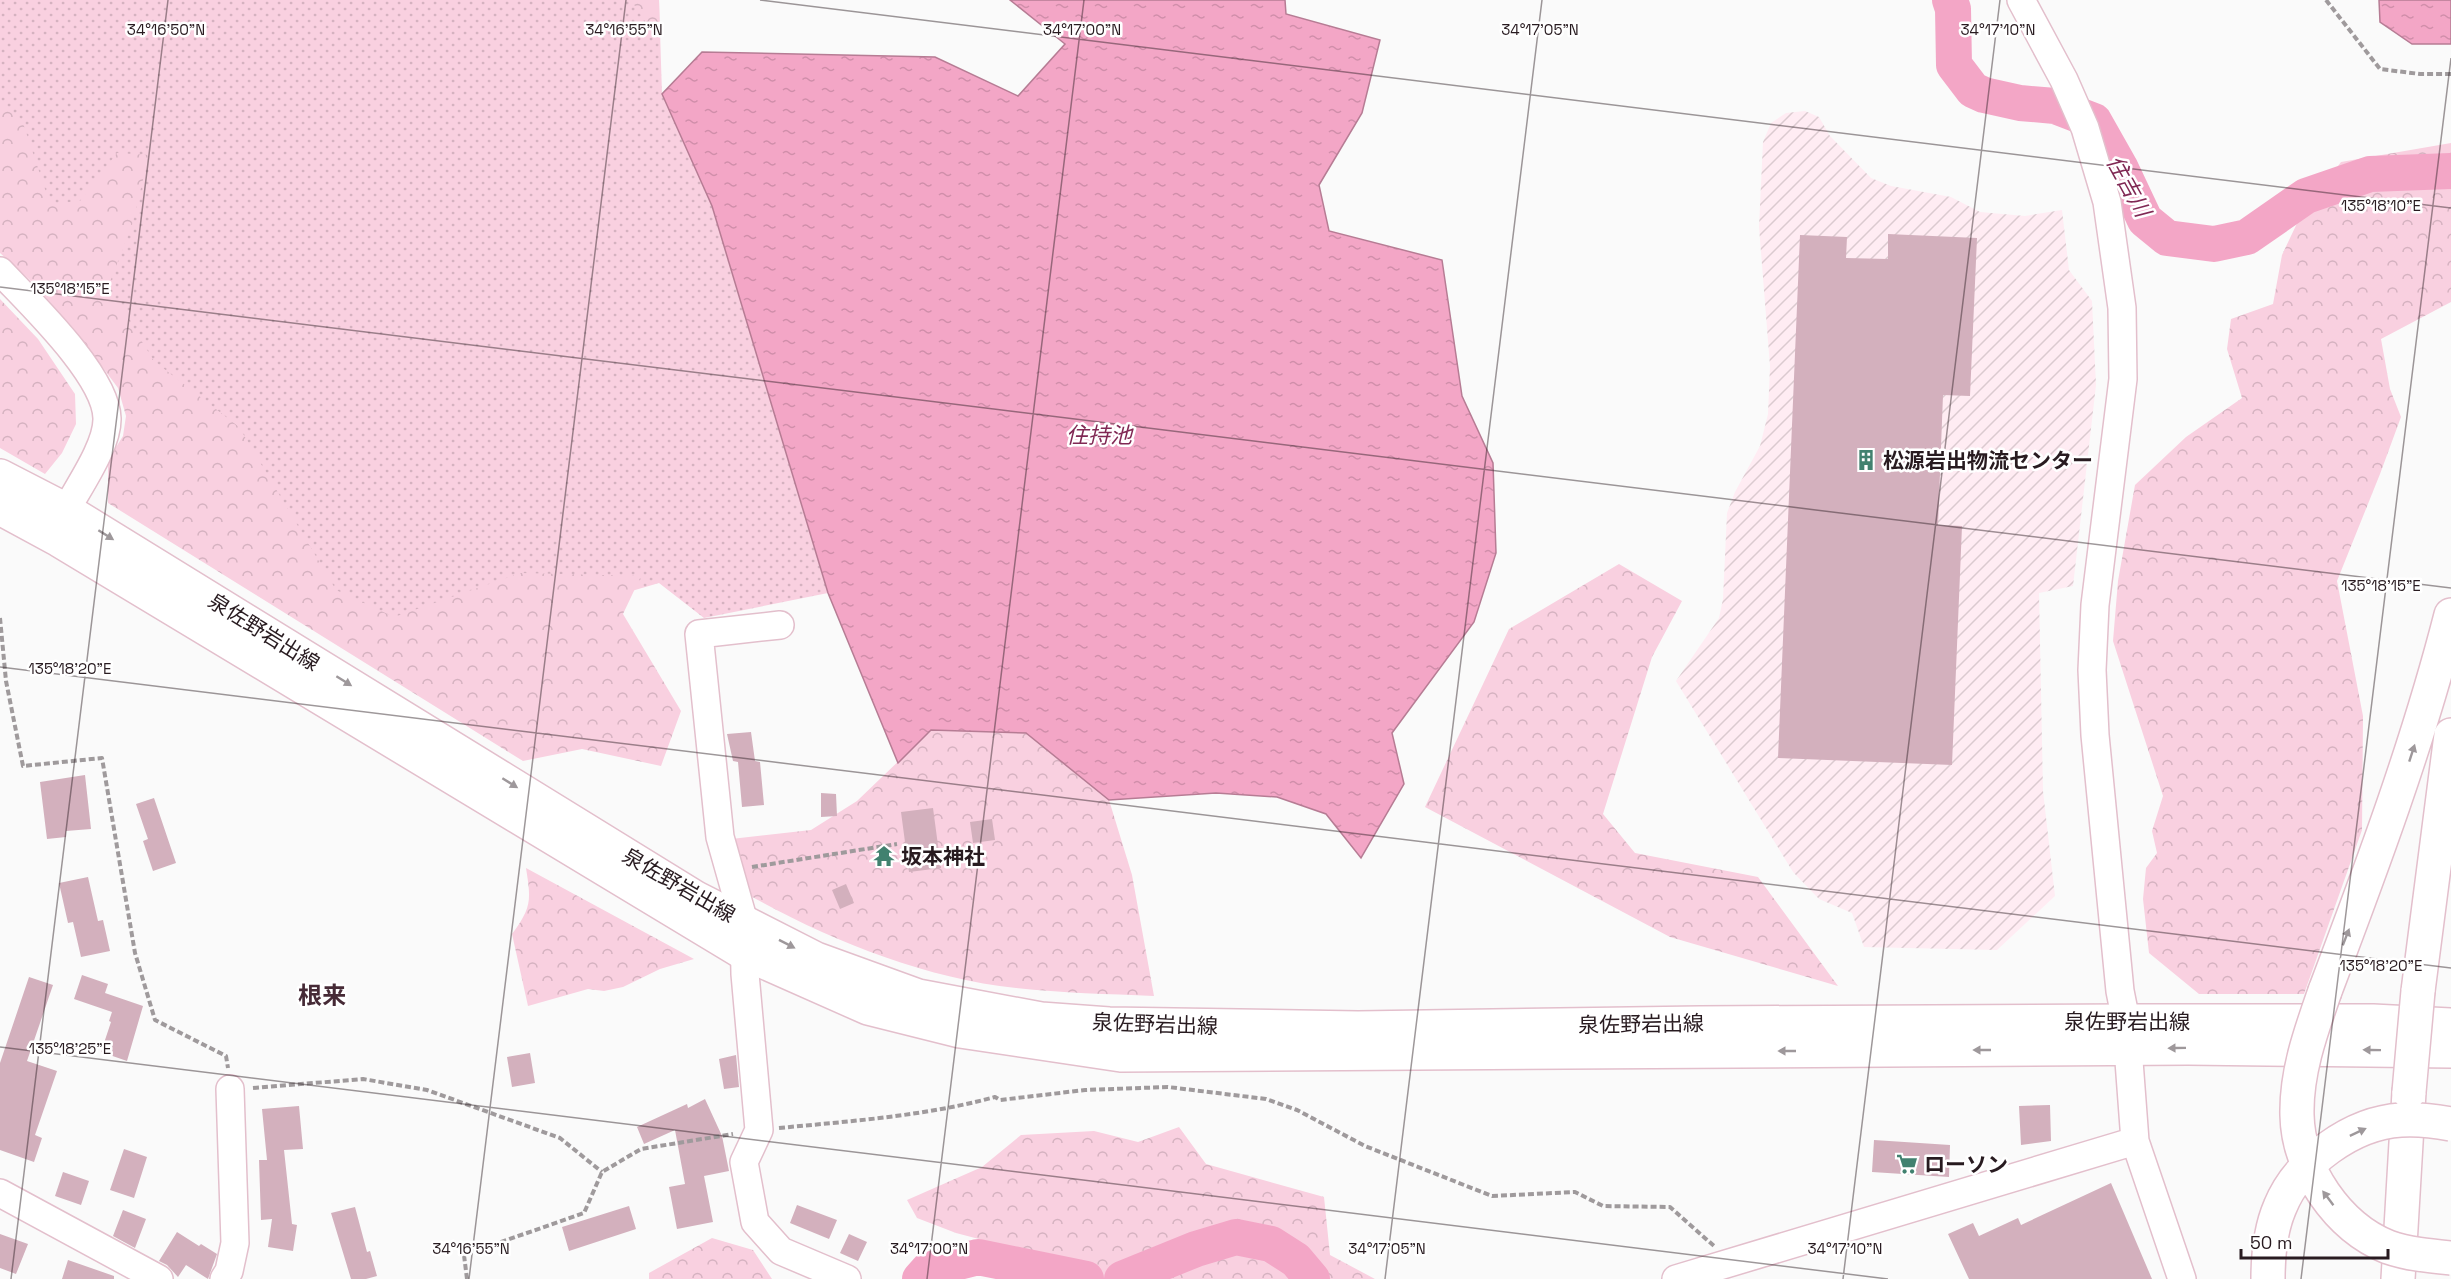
<svg xmlns="http://www.w3.org/2000/svg" width="2451" height="1279" font-family="'Space Grotesk','Noto Sans JP',sans-serif">
  <style>
    .industrial { fill: url(#industrial-furrows) }
    .grass { fill: url(#grass-dots) }
    .forest { fill: url(#forest-crowns) }
    .water { fill: url(#water-ripples); stroke: #b67c94; stroke-width: 1.5 }
    .lines { fill: none; stroke-linecap: round; stroke-linejoin: round }
    .river { stroke: #f3a6c6; stroke-width: 36 }
    .building { fill: #d3b0bd }
    .minor-casing { stroke: #e3bfcc; stroke-width: 30 }
    .major-casing { stroke: #e3bfcc; stroke-width: 36 }
    .highway-casing { stroke: #e3bfcc; stroke-width: 36 }
    .path { stroke: #9f9a9c; stroke-width: 4; stroke-dasharray: 6 3; stroke-linecap: butt }
    .minor { stroke: #fff; stroke-width: 27 }
    .major { stroke: #fff; stroke-width: 33 }
    .highway { stroke: #fff; stroke-width: 33 }
    .highway-bridge-casing { stroke: #e3bfcc; stroke-width: 36; stroke-linecap: butt }
    .highway-bridge { stroke: #fff; stroke-width: 33 }
    .oneway { fill: #9e989b }
    .ticks { fill: none; stroke: #281b20; stroke-width: 1.5; stroke-opacity: 0.45 }
    .labels { text-anchor: middle; dominant-baseline: central; stroke-width: 5; stroke-linejoin: round; paint-order: stroke }
    .poi-label { font-size: 21px; font-weight: bold; fill: #281b20; stroke: #fff; text-anchor: start }
    .street-label { font-size: 21px; fill: #281b20; stroke: #fff }
    .water-label { font-size: 22px; font-style: italic; fill: #802854; stroke: #fff }
    .quarter-label { font-size: 24px; font-weight: bold; fill: #462a36; stroke: #fff }
    .ticks-label { font-size: 15px; text-anchor: middle; fill: #281b20; stroke: #fff; stroke-width: 5; stroke-linejoin: round; paint-order: stroke }
  </style>
  <defs>
    <pattern id="industrial-furrows" width="10" height="10" patternUnits="userSpaceOnUse" patternTransform="scale(1.5)"><rect width="10" height="10" fill="#ffecf3"/><path d="M-1 1l2-2M0 10L10 0M9 11l2-2" fill="none" stroke="#dbcad0"/></pattern>
    <pattern id="grass-dots" width="8" height="8" patternUnits="userSpaceOnUse" patternTransform="scale(1.5)"><rect width="8" height="8" fill="#f9d0e0"/><path d="M2 2h.1M6 6h.1" fill="none" stroke="#d5b2c0" stroke-width="1.8" stroke-linecap="round"/></pattern>
    <pattern id="forest-crowns" width="20" height="18" patternUnits="userSpaceOnUse" patternTransform="scale(1.5)"><rect width="20" height="18" fill="#f9d0e0"/><path d="M2 6a3 3 0 1 1 6 0M12 15a3 3 0 1 1 6 0" fill="none" stroke="#d5b2c0"/></pattern>
    <pattern id="water-ripples" width="26" height="14" patternUnits="userSpaceOnUse" patternTransform="scale(1.5)"><rect width="26" height="14" fill="#f3a6c6"/><path d="M2 4q2-2 4 0t4 0M15 11q2-2 4 0t4 0" fill="none" stroke="#d08eaa"/></pattern>
  </defs>
  <rect width="100%" height="100%" fill="#fafafa"/>
  <path class="industrial" d="M 1805,111 L 1819,117 L 1830,136 L 1871,178 L 1891,186 L 1951,197 L 1980,212 L 2025,216 L 2062,210 L 2069,270 L 2092,301 L 2096,385 L 2073,586 L 2039,593 L 2043,791 L 2055,896 L 1997,950 L 1864,947 L 1852,913 L 1819,899 L 1793,872 L 1676,681 L 1719,618 L 1723,599 L 1727,513 L 1735,492 L 1760,446 L 1768,414 L 1770,366 L 1759,227 L 1763,142 L 1771,123 L 1786,113 Z"/>
  <path class="grass" d="M 0,0 L 659,0 L 662,94 L 712,206 L 828,593 L 704,618 L 659,583 L 618,595 L 392,635 L 293,599 L 0,225 Z"/>
  <path class="forest" d="M 631,0 L 659,0 L 660,44 Z
    M 0,101 L 22,120 L 50,204 L 80,201 L 117,153 L 149,155 L 132,225 L 108,287 L 154,361 L 239,427 L 336,590 L 394,617 L 521,573 L 641,576 L 623,614 L 681,711 L 661,766 L 582,749 L 523,761 L 108,503 L 108,460 L 123,436 L 126,416 L 118,388 L 74,329 L 31,281 L 0,253 Z
    M 2451,143 L 2451,302 L 2381,339 L 2390,389 L 2401,417 L 2380,474 L 2337,581 L 2363,716 L 2362,830 L 2304,994 L 2199,994 L 2149,953 L 2143,899 L 2146,868 L 2157,853 L 2152,831 L 2163,796 L 2113,641 L 2118,581 L 2135,485 L 2186,437 L 2242,398 L 2227,349 L 2231,319 L 2273,304 L 2282,255 L 2300,217 L 2341,162 Z
    M 0,299 L 38,339 L 75,394 L 76,424 L 62,453 L 45,474 L 0,448 Z
    M 1619,564 L 1682,601 L 1652,657 L 1603,814 L 1635,853 L 1758,877 L 1838,986 L 1670,937 L 1425,807 L 1509,629 Z
    M 931,730 L 1026,733 L 1109,800 L 1132,875 L 1154,996 C 1108,994 1062,993 1016,988 C 924,978 829,940 749,895 L 731,839 L 811,830 L 857,801 Z
    M 526,868 L 694,959 L 660,969 L 623,987 L 604,991 L 588,989 L 528,1006 L 512,934 C 532,907 531,900 526,868 Z
    M 1179,1127 L 1206,1164 L 1324,1197 L 1330,1255 L 1375,1279 L 1058,1279 L 1071,1263 L 956,1233 L 917,1218 L 907,1200 L 982,1167 L 1021,1135 L 1094,1131 L 1138,1142 Z
    M 712,1238 L 753,1250 L 772,1279 L 649,1279 L 649,1273 Z"/>
  <path class="water" d="M 1010,0 L 1285,0 L 1286,14 L 1380,40 L 1362,113 L 1319,185 L 1329,231 L 1442,260 L 1462,396 L 1493,463 L 1496,553 L 1474,622 L 1392,733 L 1404,784 L 1361,858 L 1326,814 L 1277,797 L 1216,793 L 1109,800 L 1026,733 L 931,730 L 898,763 L 828,593 L 712,206 L 662,94 L 702,52 L 935,57 L 1018,96 L 1065,44 Z
    M 2379,0 L 2451,0 L 2451,44 L 2412,44 L 2380,22 Z"/>
  <g class="lines">
    <path class="river" d="M 1950,0 L 1953,9 L 1954,65 L 1973,90 L 1984,95 L 2020,103 L 2055,106 L 2094,121 L 2120,167 L 2145,220 L 2167,238 L 2214,244 L 2247,237 L 2306,196 L 2370,174 L 2451,171
      M 920,1279 L 928,1270 L 978,1257 L 1086,1279
      M 1122,1279 L 1196,1249 L 1236,1237 L 1271,1244 L 1296,1260 L 1312,1279"/>
  </g>
  <path class="building" d="M 1888,234 L 1977,238 L 1970,396 L 1943,395 L 1938,525 L 1962,526 L 1952,765 L 1778,758 L 1800,235 L 1847,237 L 1846,258 L 1888,259 Z
    M 751,732 L 755,761 L 760,762 L 764,805 L 742,807 L 738,762 L 733,761 L 727,734 Z
    M 85,775 L 91,829 L 66,831 L 66,837 L 47,839 L 40,782 Z
    M 821,793 L 836,794 L 837,816 L 821,817 Z
    M 154,798 L 176,863 L 153,871 L 143,841 L 148,839 L 136,804 Z
    M 933,808 L 941,868 L 909,872 L 901,812 Z
    M 992,819 L 995,840 L 973,843 L 970,822 Z
    M 88,877 L 98,921 L 103,920 L 110,951 L 81,957 L 73,922 L 68,923 L 59,883 Z
    M 846,884 L 854,903 L 840,909 L 832,890 Z
    M 82,975 L 108,984 L 105,993 L 143,1006 L 127,1061 L 101,1052 L 111,1022 L 109,1021 L 112,1012 L 74,999 Z
    M 29,977 L 53,985 L 27,1061 L 57,1071 L 35,1135 L 42,1138 L 34,1162 L 0,1150 L 0,1063 Z
    M 530,1053 L 535,1083 L 512,1087 L 507,1057 Z
    M 736,1055 L 739,1087 L 724,1089 L 719,1059 Z
    M 705,1099 L 722,1136 L 729,1171 L 704,1176 L 713,1222 L 677,1229 L 669,1187 L 685,1184 L 675,1130 L 644,1144 L 637,1127 L 687,1104 L 688,1108 Z
    M 2050,1105 L 2051,1141 L 2021,1145 L 2019,1106 Z
    M 299,1106 L 303,1149 L 284,1150 L 292,1224 L 297,1225 L 293,1251 L 268,1247 L 272,1219 L 261,1220 L 259,1160 L 267,1160 L 262,1109 Z
    M 1874,1140 L 1950,1145 L 1949,1177 L 1872,1172 Z
    M 124,1149 L 147,1157 L 134,1198 L 110,1190 Z
    M 63,1172 L 89,1181 L 81,1205 L 55,1196 Z
    M 2111,1183 L 2152,1279 L 1969,1279 L 1948,1234 L 1973,1223 L 1979,1236 L 2018,1218 L 2021,1225 Z
    M 797,1205 L 837,1220 L 829,1239 L 790,1223 Z
    M 629,1206 L 636,1229 L 569,1251 L 562,1227 Z
    M 355,1207 L 367,1252 L 370,1251 L 377,1276 L 366,1279 L 351,1279 L 331,1213 Z
    M 123,1210 L 146,1219 L 135,1248 L 113,1236 Z
    M 177,1232 L 199,1246 L 201,1244 L 217,1254 L 208,1279 L 186,1265 L 178,1277 L 167,1265 L 159,1261 Z
    M 0,1234 L 28,1244 L 16,1274 L 0,1268 Z
    M 849,1234 L 867,1242 L 858,1261 L 840,1253 Z
    M 68,1260 L 114,1276 L 114,1279 L 62,1279 Z"/>
  <g class="lines">
    <defs>
      <path id="minor" d="M 2021,0 L 2064,80 L 2085,128 L 2107,202 L 2122,308 L 2123,379 L 2095,605 L 2092,670 L 2095,735 L 2120,991 L 2126,1021 L 2135,1141 L 2182,1279
        M 0,271 C 30,303 106,375 107,418 C 108,445 79,486 66,510
        M 780,625 L 699,634 L 720,837 L 744,922 L 745,974 L 759,1130 L 744,1162 L 755,1222 L 781,1251 L 847,1279
        M 0,1193 L 159,1279
        M 224,1279 L 229,1271 L 235,1243 L 230,1089
        M 1676,1279 L 2135,1141"/>
      <path id="major" d="M 0,476 L 66,510 L 696,898 L 816,959 L 918,996 L 1041,1019 L 1109,1024 L 1358,1028 L 1700,1023 L 2126,1021 L 2373,1021 L 2451,1025
        M 0,508 L 59,540 L 744,953 L 868,1008 L 960,1031 L 1121,1055 L 2188,1048 L 2451,1051"/>
      <path id="highway" d="M 2325,991 C 2372,867 2418,744 2451,615
        M 2418,991 L 2451,735
        M 2398,1279 L 2409,1092"/>
    </defs>
    <use href="#minor" class="minor-casing"/>
    <use href="#major" class="major-casing"/>
    <use href="#highway" class="highway-casing"/>
    <path class="path" d="M 2326,0 L 2380,69 L 2420,74 L 2451,74
      M 0,618 L 6,681 L 23,766 L 102,758 L 135,953 L 155,1020 L 226,1056 L 228,1068
      M 752,867 L 897,844
      M 253,1088 L 363,1079 L 427,1090 L 560,1138 L 602,1172
      M 779,1128 C 852,1121 925,1116 995,1097 L 1000,1100 L 1085,1090 L 1168,1087 L 1266,1099 L 1297,1110 L 1365,1146 L 1492,1196 L 1575,1192 L 1603,1206 L 1670,1207 L 1714,1246
      M 467,1279 L 464,1255 L 584,1213 L 602,1172 L 641,1149 L 733,1134"/>
    <use href="#minor" class="minor"/>
    <use href="#major" class="major"/>
    <use href="#highway" class="highway"/>
    <defs>
      <path id="highway-bridge" d="M 2325,991 C 2311,1031 2296,1072 2297,1115 C 2298,1169 2338,1227 2388,1247 C 2408,1254 2430,1256 2451,1258
        M 2409,1092 L 2418,991
        M 2268,1279 C 2268,1254 2270,1230 2280,1207 C 2298,1162 2352,1123 2401,1120 C 2417,1119 2435,1121 2451,1124"/>
    </defs>
    <use href="#highway-bridge" class="highway-bridge-casing"/>
    <use href="#highway-bridge" class="highway-bridge"/>
  </g>
  <defs><path id="oneway-solid" d="M-6-.8H1V-3.2L6.5 0L1 3.2V.8H-6Z" transform="scale(1.5)"/></defs>
  <g class="oneway">
    <use href="#oneway-solid" transform="translate(106 535) rotate(32)"/>
    <use href="#oneway-solid" transform="translate(344 681) rotate(32)"/>
    <use href="#oneway-solid" transform="translate(2412 753) rotate(-72)"/>
    <use href="#oneway-solid" transform="translate(510 783) rotate(32)"/>
    <use href="#oneway-solid" transform="translate(2346 937) rotate(-69)"/>
    <use href="#oneway-solid" transform="translate(787 944) rotate(27)"/>
    <use href="#oneway-solid" transform="translate(2177 1048) rotate(179)"/>
    <use href="#oneway-solid" transform="translate(1982 1050) rotate(180)"/>
    <use href="#oneway-solid" transform="translate(2372 1050) rotate(-179)"/>
    <use href="#oneway-solid" transform="translate(1787 1051) rotate(180)"/>
    <use href="#oneway-solid" transform="translate(2358 1132) rotate(-25)"/>
    <use href="#oneway-solid" transform="translate(2328 1198) rotate(-127)"/>
  </g>
  <path class="ticks" d="M 760,0 L 2451,208M 0,287 L 2451,588M 0,667 L 2451,968M 0,1047 L 1888,1279M 11,1279 L 168,0M 469,1279 L 626,0M 927,1279 L 1084,0M 1385,1279 L 1542,0M 1843,1279 L 2000,0M 2301,1279 L 2451,58"/>
  <defs>
    <symbol id="building-bare" viewBox="-9 -9 18 18"><path d="M-4-6H4V6H1V3H-1V6H-4ZM-2.5-4.3h1.7v1.8h-1.7ZM.8-4.3h1.7v1.8H.8ZM-2.5-1h1.7V.8h-1.7ZM.8-1h1.7V.8H.8Z" fill="#41816f" stroke="#fff" stroke-width="2.5" paint-order="stroke"/></symbol>
    <symbol id="temple-bare" viewBox="-9 -9 18 18"><path d="M0-6L5-2H3V0L6.5 2.5H4V6H1.5V3h-3V6H-4V2.5H-6.5L-3 0V-2H-5Z" fill="#41816f" stroke="#fff" stroke-width="2.5" paint-order="stroke"/></symbol>
    <symbol id="supermarket-bare" viewBox="-9 -9 18 18"><path d="M-6-5.5h2.5l.6 2H6L4.5 2H-2.5L-4.4-4H-6ZM-1.5 3.2a1.3 1.3 0 1 0 .1 0ZM3 3.2a1.3 1.3 0 1 0 .1 0Z" fill="#41816f" stroke="#fff" stroke-width="2.5" paint-order="stroke"/></symbol>
  </defs>
  <g fill-rule="evenodd">
    <use href="#building-bare" x="1851" y="445" width="30" height="30"/>
    <use href="#temple-bare" x="869" y="841" width="30" height="30"/>
    <use href="#supermarket-bare" x="1892" y="1149" width="30" height="30"/>
  </g>
  <g class="labels">
    <g class="poi-label">
      <text x="1883" y="460">松源岩出物流センター</text>
      <text x="901" y="856">坂本神社</text>
      <text x="1924" y="1164">ローソン</text>
    </g>
    <g class="street-label">
      <text transform="translate(264 632) rotate(32)">泉佐野岩出線</text>
      <text transform="translate(679 885) rotate(30)">泉佐野岩出線</text>
      <text x="2127" y="1021">泉佐野岩出線</text>
      <text transform="translate(1155 1024) rotate(2)">泉佐野岩出線</text>
      <text transform="translate(1641 1024) rotate(-1)">泉佐野岩出線</text>
    </g>
    <g class="water-label">
      <text transform="translate(2129 186) rotate(61)">住吉川</text>
      <text x="1099" y="435">住持池</text>
    </g>
    <g class="quarter-label">
      <text x="322" y="995">根来</text>
    </g>
  </g>
  <g class="ticks-label">
    <text x="166" y="35">34°16'50"N</text>
    <text x="624" y="35">34°16'55"N</text>
    <text x="1082" y="35">34°17'00"N</text>
    <text x="1540" y="35">34°17'05"N</text>
    <text x="1998" y="35">34°17'10"N</text>
    <text x="2381" y="211">135°18'10"E</text>
    <text x="70" y="294">135°18'15"E</text>
    <text x="2381" y="591">135°18'15"E</text>
    <text x="70" y="674">135°18'20"E</text>
    <text x="2381" y="971">135°18'20"E</text>
    <text x="70" y="1054">135°18'25"E</text>
    <text x="471" y="1254">34°16'55"N</text>
    <text x="929" y="1254">34°17'00"N</text>
    <text x="1387" y="1254">34°17'05"N</text>
    <text x="1845" y="1254">34°17'10"N</text>
  </g>
  <path d="M2241 1249v9h147v-9" fill="none" stroke="#281b20" stroke-width="3"/>
  <text x="2250" y="1249" font-size="18" fill="#281b20" stroke="#ffffff" stroke-width="4.5" paint-order="stroke">50 m</text>
</svg>
